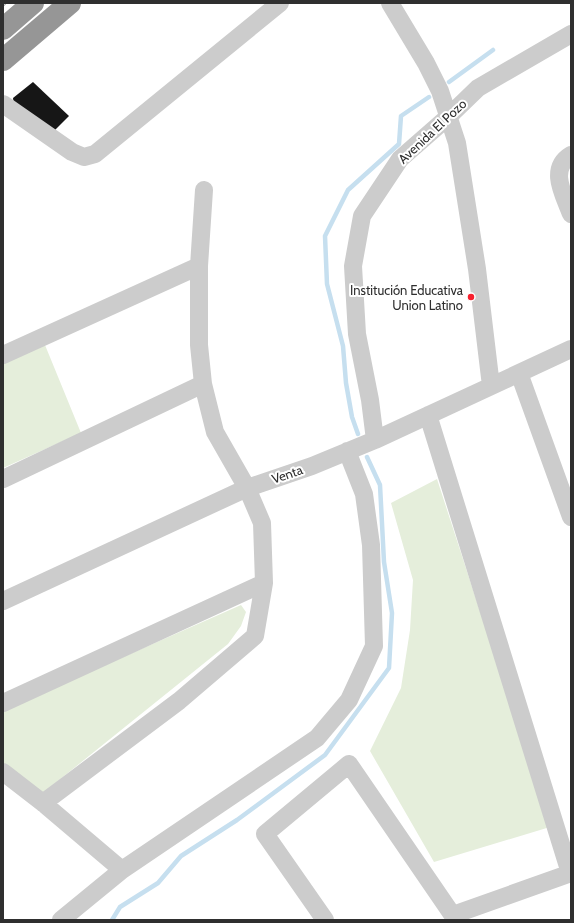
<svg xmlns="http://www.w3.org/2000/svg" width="574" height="923" font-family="Cabin,sans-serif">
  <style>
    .green { fill: #e5eedb }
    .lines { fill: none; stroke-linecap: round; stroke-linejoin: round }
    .stream { stroke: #c6dfef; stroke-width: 4.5 }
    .building { fill: #161616 }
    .minor { stroke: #ccc; stroke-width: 18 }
    .highway { stroke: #969696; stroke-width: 22 }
    .rail-casing { stroke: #848484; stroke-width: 4.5 }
    .rail { stroke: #fff; stroke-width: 3; stroke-dasharray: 9; stroke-linecap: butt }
    .poi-dot { fill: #f7202e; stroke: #fff; stroke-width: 1.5 }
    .labels { text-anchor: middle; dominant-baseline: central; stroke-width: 4; stroke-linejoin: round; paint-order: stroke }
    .street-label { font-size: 13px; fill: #2f2f2f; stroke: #fff }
    .poi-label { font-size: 13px; fill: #2f2f2f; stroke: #fff; text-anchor: end }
  </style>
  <rect width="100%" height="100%" fill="#fff"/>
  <path class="green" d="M 45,345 L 81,433 L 3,468 L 3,363 Z
    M 437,479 L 550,827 L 434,862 L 370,751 L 401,688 L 410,630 L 413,580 L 391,503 Z
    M 241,605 L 246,612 L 241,626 L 228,644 L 43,793 L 3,765 L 3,710 Z"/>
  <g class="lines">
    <path class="stream" d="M 449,82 L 493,50
      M 358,434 L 352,417 L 346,383 L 343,346 L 327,284 L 325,236 L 348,190 L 399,144 L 401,116 L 429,97
      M 112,920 L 120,907 L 158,883 L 181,856 L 237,820 L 325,755 L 389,668 L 392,613 L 384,562 L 380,485 L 367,457"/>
  </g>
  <path class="building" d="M 33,82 L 69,116 L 53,132 L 14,105 L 13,98 Z"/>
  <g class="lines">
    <path class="minor" d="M 390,3 L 426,63 L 440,91 L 457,143 L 477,269 L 491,386
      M 3,104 L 72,152 L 84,157 L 95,154 L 280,3
      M 571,155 C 548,169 564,195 571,214
      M 3,355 L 199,266
      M 519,373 L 571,517
      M 428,415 L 570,873
      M 375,440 L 370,400 L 357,334 L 353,266 L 362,216 L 400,159 L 448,117 L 478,88 L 571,34
      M 3,479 L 203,384
      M 3,601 L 247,488 L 312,466 L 375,440 L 571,349
      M 3,703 L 264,583
      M 3,772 L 43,803 L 122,870
      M 43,803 L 179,701 L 255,636 L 264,583 L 262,523 L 247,488 L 215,432 L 203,384 L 199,345 L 199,266 L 204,190
      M 453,915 L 571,873
      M 61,920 L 122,870 L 317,738 L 349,700 L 374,646 L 371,545 L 364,494 L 347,451
      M 325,920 L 265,834 L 349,764 L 456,920"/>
    <path class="highway" d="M 3,29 L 33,3
      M 3,60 L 70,3"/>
    <defs>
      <path id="rail" d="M 3,4 L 4,3"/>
    </defs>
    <use href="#rail" class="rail-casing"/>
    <use href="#rail" class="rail"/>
  </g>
  <circle class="poi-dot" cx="471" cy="297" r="4"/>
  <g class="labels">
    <g class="street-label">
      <text transform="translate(432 131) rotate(-43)">Avenida El Pozo</text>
      <text transform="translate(287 474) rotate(-19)">Venta</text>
    </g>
    <g class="poi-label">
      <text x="463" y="290">Institución Educativa<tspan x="463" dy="15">Union Latino</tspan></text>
    </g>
  </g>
  <rect width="574" height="923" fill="none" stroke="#2f2f2f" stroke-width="8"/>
</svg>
